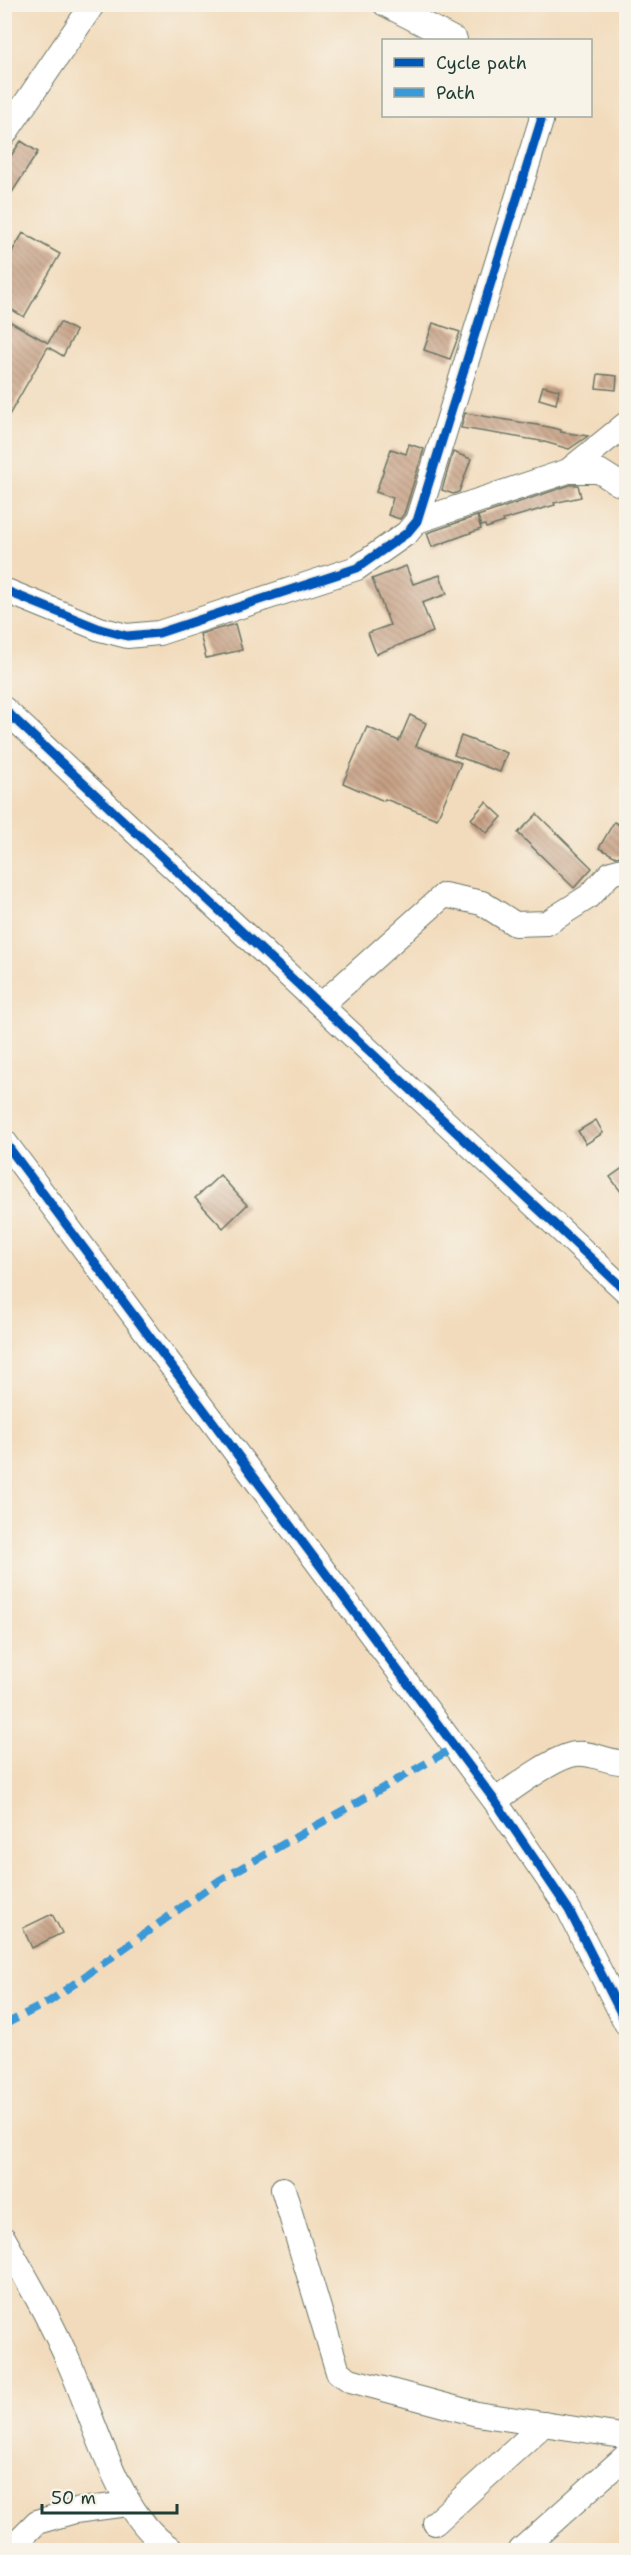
<svg xmlns="http://www.w3.org/2000/svg" width="631" height="2555" font-family="'Shantell Sans',sans-serif">
  <style>
    .building { fill: url(#building-back-hatch) }
    .lines { fill: none; stroke-linecap: round; stroke-linejoin: round }
    .minor-casing { stroke: #697464; stroke-width: 26 }
    .minor { stroke: #fff; stroke-width: 24 }
    .quiet { stroke: #3a99d8; stroke-width: 8; stroke-dasharray: 15 8; stroke-linecap: butt }
    .cycleway-casing { stroke: #f7f3e8; stroke-width: 13 }
    .cycleway { stroke: #0057b8; stroke-width: 9 }
  </style>
  <defs>
    <pattern id="building-back-hatch" width="6" height="6" patternUnits="userSpaceOnUse" patternTransform="scale(1.5)"><rect width="6" height="6" fill="#c69f83"/><path d="M-1 5l2 2M0 0l6 6M5-1l2 2" fill="none" stroke="#a0836c"/></pattern>
  </defs>
  <rect width="100%" height="100%" fill="#f7f3e8"/>
  <filter id="ink" filterUnits="userSpaceOnUse"><feTurbulence type="fractalNoise" baseFrequency=".0167" numOctaves="2"/><feDisplacementMap in="SourceGraphic" scale="12" xChannelSelector="R" yChannelSelector="G"/><feConvolveMatrix kernelMatrix="1 2 1 2 8 2 1 2 1" color-interpolation-filters="sRGB"/></filter>
  <filter id="wash" filterUnits="userSpaceOnUse"><feTurbulence type="fractalNoise" baseFrequency=".008" numOctaves="4" result="noise"/><feDisplacementMap in="SourceGraphic" scale="24" xChannelSelector="R" yChannelSelector="G"/><feGaussianBlur stdDeviation="1.35" result="paint"/><feColorMatrix in="noise" values="0 0 0 0 0 0 0 0 0 0 0 0 0 0 0 0 0 1.4 0 .05"/><feComposite in="paint" operator="in"/></filter>
  <g filter="url(#wash)">
    <rect width="100%" height="100%" fill="#f2dbbc"/>
    <g id="blocks">
      <path class="building" d="M 21,141 L 38,152 L 4,205 L 4,166 Z
        M 23,233 L 60,254 L 24,317 L 4,305 L 4,265 Z
        M 9,321 L 48,343 L 60,322 L 76,331 L 63,356 L 48,347 L 4,424 L 4,330 Z
        M 433,323 L 460,332 L 450,359 L 424,350 Z
        M 598,374 L 617,376 L 616,390 L 596,388 Z
        M 543,386 L 559,390 L 556,404 L 539,399 Z
        M 465,413 L 549,427 L 561,430 L 561,432 L 588,436 L 569,449 L 541,441 L 461,428 Z
        M 409,444 L 424,449 L 404,514 L 400,519 L 388,515 L 393,498 L 376,492 L 391,449 L 406,454 Z
        M 453,452 L 471,459 L 459,492 L 453,494 L 442,490 Z
        M 570,485 L 578,485 L 581,497 L 554,503 L 555,505 L 503,520 L 504,522 L 486,528 L 485,525 L 481,526 L 478,516 Z
        M 477,516 L 481,529 L 432,547 L 427,533 Z
        M 406,566 L 413,584 L 440,575 L 447,594 L 422,603 L 433,632 L 376,654 L 368,633 L 390,625 L 372,579 Z
        M 235,624 L 242,650 L 206,658 L 200,634 Z
        M 410,715 L 426,723 L 416,746 L 461,763 L 437,819 L 385,799 L 384,801 L 343,783 L 367,727 L 399,741 Z
        M 461,736 L 507,753 L 500,772 L 454,755 Z
        M 486,802 L 502,817 L 487,833 L 471,819 Z
        M 537,814 L 592,868 L 574,888 L 518,833 Z
        M 614,822 L 627,829 L 627,845 L 621,856 L 616,857 L 599,848 Z
        M 596,1120 L 603,1133 L 586,1144 L 578,1131 Z
        M 627,1165 L 627,1200 L 610,1177 Z
        M 220,1175 L 247,1205 L 223,1228 L 195,1198 Z
        M 52,1914 L 62,1933 L 32,1948 L 23,1928 Z"/>
    </g>
  </g>
  <g filter="url(#ink)">
    <use href="#blocks" fill-opacity="0" stroke="#697464" stroke-width="1.5"/>
    <g class="lines">
      <defs>
        <path id="minor" d="M 385,4 L 455,40
          M 4,135 L 93,4
          M 568,471 L 626,424
          M 417,521 L 568,471 L 599,471 L 618,483 L 626,481
          M 4,590 L 100,629 L 127,636 L 159,633 L 357,568 L 407,533 L 417,521 L 541,121 L 541,116
          M 4,709 L 626,1291
          M 321,1005 L 444,895 L 482,903 L 515,924 L 547,923 L 588,897 L 611,873 L 626,869
          M 4,1141 L 495,1801 L 569,1910 L 626,2023
          M 495,1801 C 513,1788 555,1756 576,1754 C 594,1752 610,1764 626,1762
          M 283,2189 L 338,2372 L 350,2380 L 477,2414 L 622,2436 L 626,2435
          M 4,2239 C 27,2280 52,2322 70,2365 C 95,2421 119,2519 173,2550
          M 435,2523 L 544,2424
          M 11,2550 L 12,2547 L 37,2522 L 75,2511 L 127,2504
          M 521,2550 L 626,2456"/>
      </defs>
      <use href="#minor" class="minor-casing"/>
      <use href="#minor" class="minor"/>
      <path class="quiet" d="M 4,2025 L 50,2001 L 220,1880 L 455,1747"/>
      <defs>
        <path id="cycleway" d="M 4,590 L 100,629 L 127,636 L 159,633 L 357,568 L 407,533 L 417,521 L 541,121 L 541,116
          M 4,709 L 626,1291
          M 4,1141 L 495,1801 L 569,1910 L 626,2023"/>
      </defs>
      <use href="#cycleway" class="cycleway-casing"/>
      <use href="#cycleway" class="cycleway"/>
    </g>
  </g>
  <rect width="631" height="2555" fill="none" stroke="#f7f3e8" stroke-width="24"/>
  <rect x="382" y="39" width="210" height="78" fill="#f7f3e8" stroke="#a1aaa0" stroke-width="1.5"/>
  <rect x="394" y="58" width="30" height="9" fill="#0057b8" stroke="#a1aaa0" stroke-width="1.5"/>
  <text x="436" y="69" font-size="18" fill="#1f3d34">Cycle path</text>
  <rect x="394" y="88" width="30" height="9" fill="#3a99d8" stroke="#a1aaa0" stroke-width="1.5"/>
  <text x="436" y="99" font-size="18" fill="#1f3d34">Path</text>
  <path d="M42 2504v9h135v-9" fill="none" stroke="#1f3d34" stroke-width="3"/>
  <text x="51" y="2504" font-size="18" fill="#1f3d34" stroke="#f7f3e8" stroke-width="4.5" paint-order="stroke">50 m</text>
</svg>
